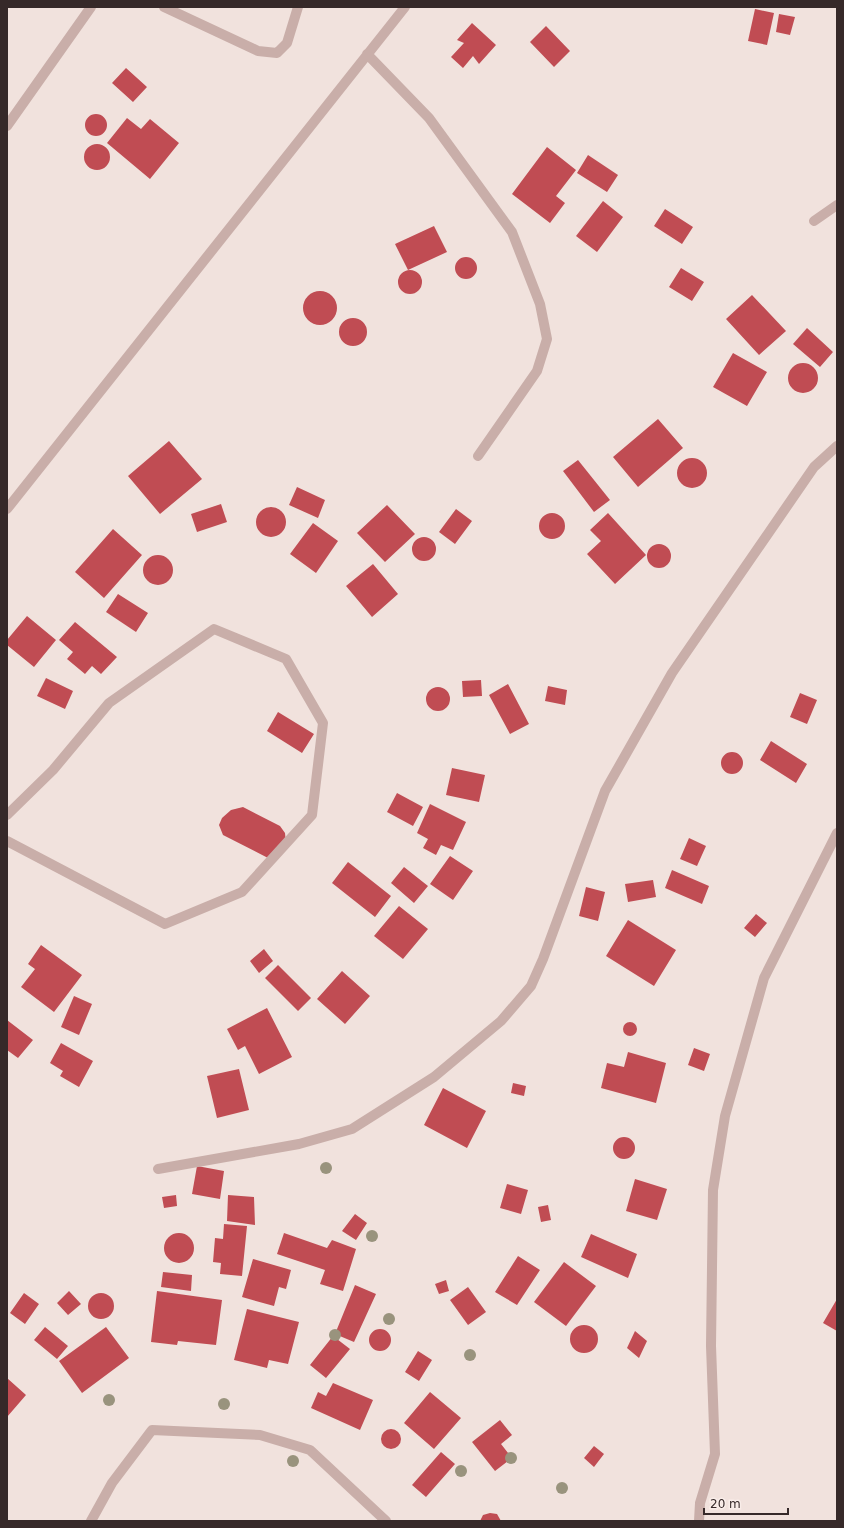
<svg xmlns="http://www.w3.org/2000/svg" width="844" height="1528" font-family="'DejaVu Sans',sans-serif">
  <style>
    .building { fill: #c04c53 }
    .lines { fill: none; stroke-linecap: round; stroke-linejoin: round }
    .minor { stroke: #c9aea9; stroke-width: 10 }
    .tree { fill: #99937d }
  </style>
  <rect width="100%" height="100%" fill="#f1e2dd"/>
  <path class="building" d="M 755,9 L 774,13 L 767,45 L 748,41 Z
    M 779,14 L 795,17 L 790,35 L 776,32 Z
    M 472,23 L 496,45 L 479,64 L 473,56 L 463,68 L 451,57 L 464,43 L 457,40 Z
    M 546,26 L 570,51 L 554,67 L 530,42 Z
    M 126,68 L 147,87 L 133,102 L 112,83 Z
    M85 125a11 11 0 1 1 22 0a11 11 0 1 1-22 0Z
    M 127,118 L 141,129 L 150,119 L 179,143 L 150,179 L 107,143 Z
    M84 157a13 13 0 1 1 26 0a13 13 0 1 1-26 0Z
    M 547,147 L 576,170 L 556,196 L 565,203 L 550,223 L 512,194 Z
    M 588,155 L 618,175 L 607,192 L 577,173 Z
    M 603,201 L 623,217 L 597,252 L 576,236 Z
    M 665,209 L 693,227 L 682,244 L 654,226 Z
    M 434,226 L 447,252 L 408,270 L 395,244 Z
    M455 268a11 11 0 1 1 22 0a11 11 0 1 1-22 0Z
    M 681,268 L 704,282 L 692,301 L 669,287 Z
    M398 282a12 12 0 1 1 24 0a12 12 0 1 1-24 0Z
    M303 308a17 17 0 1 1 34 0a17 17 0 1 1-34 0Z
    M 752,295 L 786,331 L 759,355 L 726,319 Z
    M339 332a14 14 0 1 1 28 0a14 14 0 1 1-28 0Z
    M 807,328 L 833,352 L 820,367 L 793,344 Z
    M 733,353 L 767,372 L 747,406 L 713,387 Z
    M788 378a15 15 0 1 1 30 0a15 15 0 1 1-30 0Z
    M 658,419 L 683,448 L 638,487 L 613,457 Z
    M 169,441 L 202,479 L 160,514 L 128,476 Z
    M677 473a15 15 0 1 1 30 0a15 15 0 1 1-30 0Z
    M 578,460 L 610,500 L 594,512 L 563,471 Z
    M 297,487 L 325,500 L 318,518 L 289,505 Z
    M 221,504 L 227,522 L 197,532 L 191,514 Z
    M 387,505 L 415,534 L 385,562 L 357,533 Z
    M256 522a15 15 0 1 1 30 0a15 15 0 1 1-30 0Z
    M 456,509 L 472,521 L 455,544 L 439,532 Z
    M539 526a13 13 0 1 1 26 0a13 13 0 1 1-26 0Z
    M 608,513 L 646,555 L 615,584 L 587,554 L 601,541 L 590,530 Z
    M 313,523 L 338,541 L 316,573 L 290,554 Z
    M 113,529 L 142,555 L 104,598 L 75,572 Z
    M412 549a12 12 0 1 1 24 0a12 12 0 1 1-24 0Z
    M647 556a12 12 0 1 1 24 0a12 12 0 1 1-24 0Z
    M143 570a15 15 0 1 1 30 0a15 15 0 1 1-30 0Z
    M 373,564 L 398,594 L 372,617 L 346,586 Z
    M 118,594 L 148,613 L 136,632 L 106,612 Z
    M 27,616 L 56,640 L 34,667 L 7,645 L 7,640 Z
    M 75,622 L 117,657 L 101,674 L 92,666 L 85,674 L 67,659 L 73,652 L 59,640 Z
    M 46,678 L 73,691 L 65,709 L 37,696 Z
    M 481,680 L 482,696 L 463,697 L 462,681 Z
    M 508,684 L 529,724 L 510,734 L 489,695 Z
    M 548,686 L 567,690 L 565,705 L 545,701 Z
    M426 699a12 12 0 1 1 24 0a12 12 0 1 1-24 0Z
    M 800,693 L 817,700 L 807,724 L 790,717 Z
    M 278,712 L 314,734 L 302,753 L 267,731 Z
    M 771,741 L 807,764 L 796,783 L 760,760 Z
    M721 763a11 11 0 1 1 22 0a11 11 0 1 1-22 0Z
    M 452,768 L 485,775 L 479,802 L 446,795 Z
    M 397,793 L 423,807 L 413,826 L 387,812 Z
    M 430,804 L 466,822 L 453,850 L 441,845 L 436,855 L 423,848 L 428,839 L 417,833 Z
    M 243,807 L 280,826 L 285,833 L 286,843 L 268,858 L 223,835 L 219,825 L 222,818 L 231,810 Z
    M 689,838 L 706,846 L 697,866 L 680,859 Z
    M 450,856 L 473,871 L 453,900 L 430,884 Z
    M 348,862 L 391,896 L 375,917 L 332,883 Z
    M 404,867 L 428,886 L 414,903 L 391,883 Z
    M 672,870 L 709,886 L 702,904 L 665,888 Z
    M 653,880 L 656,897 L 628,902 L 625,884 Z
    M 586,887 L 605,892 L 598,921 L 579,916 Z
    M 399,906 L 428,929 L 403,959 L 374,936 Z
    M 756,914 L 767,923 L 755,937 L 744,928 Z
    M 628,920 L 676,950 L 654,986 L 606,956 Z
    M 41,945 L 82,975 L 54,1012 L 21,987 L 35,969 L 28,964 Z
    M 264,949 L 273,961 L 259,973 L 250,961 Z
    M 278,965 L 311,998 L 298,1011 L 265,978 Z
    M 342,971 L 370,996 L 345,1024 L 317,999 Z
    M 74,996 L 92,1004 L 79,1035 L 61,1027 Z
    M 267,1008 L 292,1057 L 259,1074 L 245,1046 L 238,1050 L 227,1029 Z
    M 7,1020 L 33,1040 L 18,1058 L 7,1050 Z
    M623 1029a7 7 0 1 1 14 0a7 7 0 1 1-14 0Z
    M 61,1043 L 93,1061 L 79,1087 L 60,1076 L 63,1071 L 50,1063 Z
    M 694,1048 L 710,1054 L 704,1071 L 688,1065 Z
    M 628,1052 L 666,1063 L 656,1103 L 601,1088 L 607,1063 L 624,1067 Z
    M 239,1069 L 249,1110 L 217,1118 L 207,1076 Z
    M 513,1083 L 526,1086 L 524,1096 L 511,1093 Z
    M 443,1088 L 486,1111 L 467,1148 L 424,1125 Z
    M613 1148a11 11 0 1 1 22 0a11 11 0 1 1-22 0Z
    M 197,1166 L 224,1171 L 220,1199 L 192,1194 Z
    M 635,1179 L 667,1189 L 657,1220 L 626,1211 Z
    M 507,1184 L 528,1190 L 521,1214 L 500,1208 Z
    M 176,1195 L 177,1206 L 164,1208 L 162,1197 Z
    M 228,1195 L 254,1197 L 255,1225 L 227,1221 Z
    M 548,1205 L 551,1220 L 541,1222 L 538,1207 Z
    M 355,1214 L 367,1223 L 356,1240 L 342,1231 Z
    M 224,1224 L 247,1226 L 242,1276 L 220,1274 L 221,1263 L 213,1262 L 215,1238 L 223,1239 Z
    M164 1248a15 15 0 1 1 30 0a15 15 0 1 1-30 0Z
    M 284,1233 L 327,1248 L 332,1240 L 356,1249 L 343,1291 L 320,1284 L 325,1270 L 277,1254 Z
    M 591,1234 L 637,1254 L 628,1278 L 581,1257 Z
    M 518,1256 L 540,1270 L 517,1305 L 495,1292 Z
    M 253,1259 L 291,1270 L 286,1289 L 279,1287 L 274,1306 L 242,1297 Z
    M 564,1262 L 596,1286 L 566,1326 L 534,1302 Z
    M 163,1272 L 192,1275 L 191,1291 L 161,1287 Z
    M 446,1280 L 449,1291 L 439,1294 L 435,1284 Z
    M 355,1285 L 376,1294 L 354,1342 L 335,1334 Z
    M 468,1287 L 486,1312 L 468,1325 L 450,1300 Z
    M 69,1291 L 81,1304 L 68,1315 L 57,1303 Z
    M 157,1291 L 222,1300 L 216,1345 L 178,1341 L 177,1345 L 151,1342 Z
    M88 1306a13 13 0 1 1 26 0a13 13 0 1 1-26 0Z
    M 24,1293 L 39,1304 L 25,1324 L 10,1313 Z
    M 837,1299 L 837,1331 L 823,1323 Z
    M 247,1309 L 299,1322 L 288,1364 L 269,1360 L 267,1368 L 234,1360 Z
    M570 1339a14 14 0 1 1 28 0a14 14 0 1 1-28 0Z
    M 45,1327 L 68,1346 L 57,1359 L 34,1340 Z
    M 106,1327 L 129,1358 L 82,1393 L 59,1361 Z
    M369 1340a11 11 0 1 1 22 0a11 11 0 1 1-22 0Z
    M 635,1331 L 647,1341 L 639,1358 L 627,1348 Z
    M 333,1336 L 350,1349 L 326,1378 L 310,1365 Z
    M 418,1351 L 432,1360 L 419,1381 L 405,1372 Z
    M 7,1378 L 26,1395 L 7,1417 Z
    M 333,1383 L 373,1400 L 360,1430 L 311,1408 L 318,1392 L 326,1396 Z
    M 430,1392 L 461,1418 L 434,1449 L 404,1423 Z
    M 500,1420 L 512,1435 L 501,1444 L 512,1458 L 495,1471 L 472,1442 Z
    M381 1439a10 10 0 1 1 20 0a10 10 0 1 1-20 0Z
    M 594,1446 L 604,1454 L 594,1467 L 584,1458 Z
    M 441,1452 L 455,1464 L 426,1497 L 412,1485 Z
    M 490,1513 L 497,1514 L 501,1521 L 480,1521 L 483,1515 Z"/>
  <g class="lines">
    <path class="minor" d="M 164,7 L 258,51 L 277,53 L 287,43 L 298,7
      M 367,54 L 429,118 L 512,232 L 540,304 L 547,339 L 537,371 L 478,456
      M 7,126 L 91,7
      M 814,221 L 837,205
      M 7,509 L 405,7
      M 7,815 L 53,770 L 109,703 L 214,629 L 286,659 L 323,723 L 312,815 L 242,892 L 165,924 L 7,841
      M 158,1169 L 299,1144 L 352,1129 L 434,1077 L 501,1021 L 531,986 L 543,959 L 605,791 L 672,673 L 814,467 L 837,446
      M 91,1521 L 112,1483 L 152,1430 L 260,1435 L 310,1450 L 386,1521
      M 699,1521 L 700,1503 L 715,1454 L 711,1346 L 713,1190 L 725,1116 L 764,978 L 837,833"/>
  </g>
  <g class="tree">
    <circle cx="326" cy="1168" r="6"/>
    <circle cx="372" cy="1236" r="6"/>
    <circle cx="389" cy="1319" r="6"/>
    <circle cx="335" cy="1335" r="6"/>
    <circle cx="470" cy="1355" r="6"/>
    <circle cx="109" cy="1400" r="6"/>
    <circle cx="224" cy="1404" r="6"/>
    <circle cx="511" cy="1458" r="6"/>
    <circle cx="293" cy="1461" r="6"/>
    <circle cx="461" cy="1471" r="6"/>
    <circle cx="562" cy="1488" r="6"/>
  </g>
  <rect width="844" height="1528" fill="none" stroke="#362929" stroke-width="16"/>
  <path d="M704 1508v6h84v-6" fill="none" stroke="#362929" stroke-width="2"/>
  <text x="710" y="1508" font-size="12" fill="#362929" stroke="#f9ede9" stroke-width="3" paint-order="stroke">20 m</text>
</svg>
